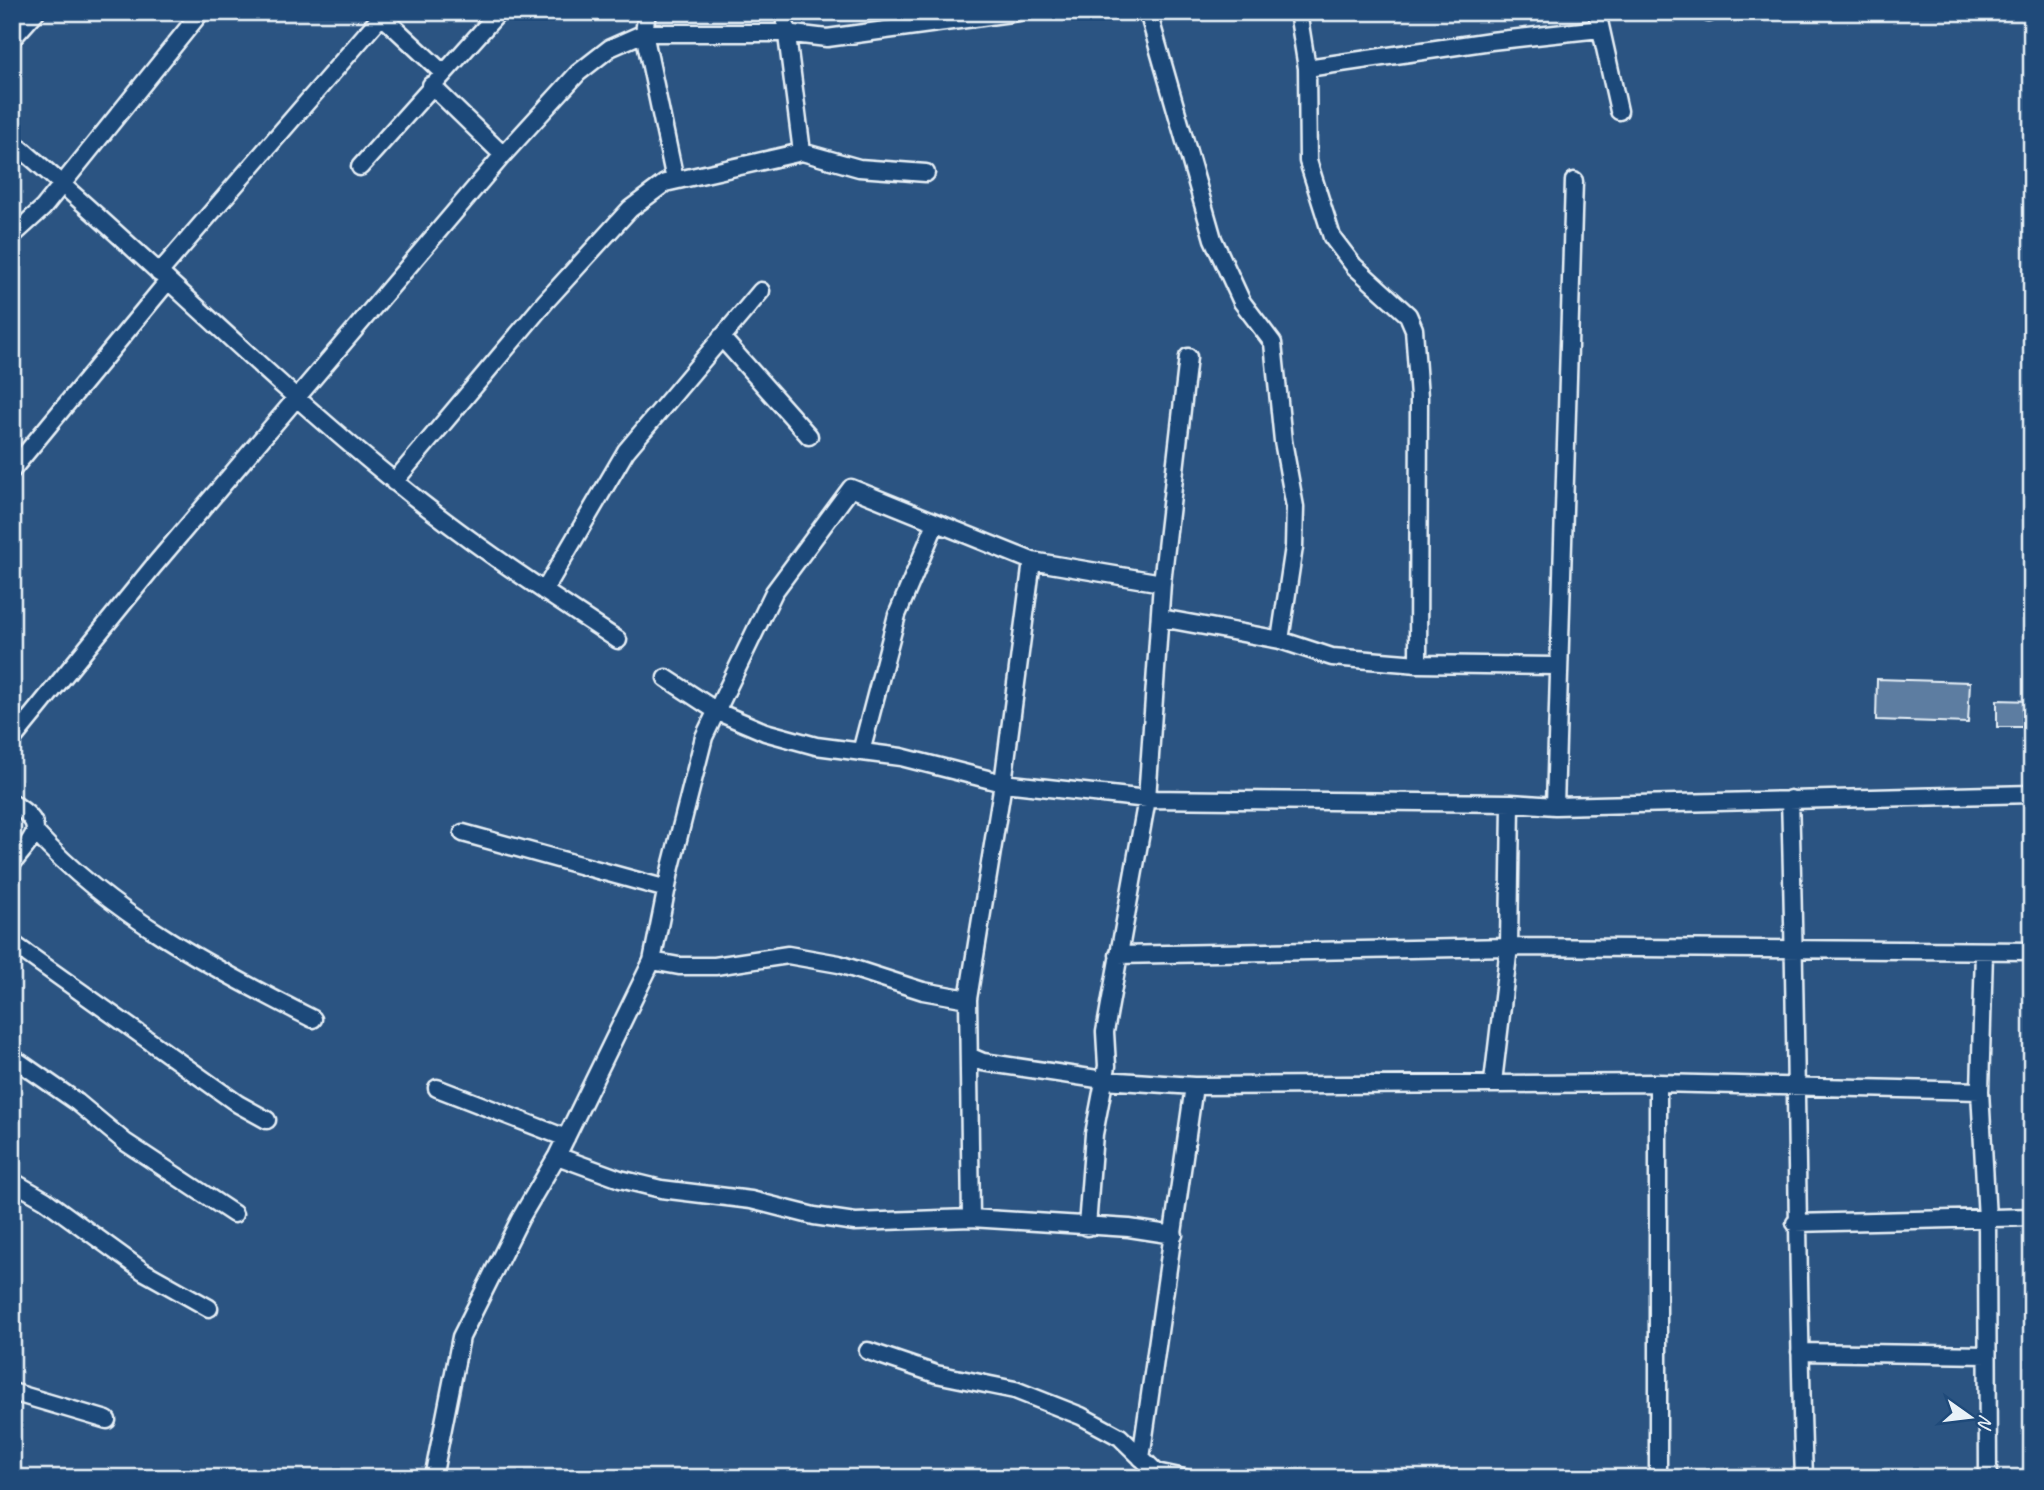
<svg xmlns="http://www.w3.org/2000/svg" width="2044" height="1490" font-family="Caveat,sans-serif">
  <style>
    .building { fill: #5d7da1; stroke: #e8f1f8; stroke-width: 2 }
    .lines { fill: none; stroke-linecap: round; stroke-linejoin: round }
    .street-casing { stroke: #e8f1f8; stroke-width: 21 }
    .street { stroke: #1f4a7a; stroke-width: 16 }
  </style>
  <rect width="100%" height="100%" fill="#2b5482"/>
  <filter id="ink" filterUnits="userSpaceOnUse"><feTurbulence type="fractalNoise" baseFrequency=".0143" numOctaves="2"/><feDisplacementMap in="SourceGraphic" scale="14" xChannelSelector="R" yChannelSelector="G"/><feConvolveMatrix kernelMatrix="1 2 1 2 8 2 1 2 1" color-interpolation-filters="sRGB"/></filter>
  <g filter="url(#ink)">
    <path class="building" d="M 1877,679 L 1970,682 L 1968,723 L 1876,720 Z
      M 1997,700 L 2032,701 L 2032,727 L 1997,727 Z"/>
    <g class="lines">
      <defs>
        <path id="street" d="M 647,12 L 644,33 L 675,180
          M 784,12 L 802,152
          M 1148,12 L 1213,239 L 1242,302 L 1273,343 L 1283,441 L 1295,507 L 1294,547 L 1280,640
          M 1298,12 L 1307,68 L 1308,161 L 1332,237 L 1354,266 L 1408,315 L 1414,329 L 1419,397 L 1418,664
          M 1597,12 L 1619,111
          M 1709,12 L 1709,13
          M 382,16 L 443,73
          M 12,39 L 36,12
          M 1307,68 L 1491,41 L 1600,29
          M 431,85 L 503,155
          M 12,141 C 142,251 261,373 393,480 C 464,539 541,589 618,640
          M 360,167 L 499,12
          M 12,236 L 43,208 L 201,12
          M 159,273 L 385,12
          M 721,337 L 809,436
          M 12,470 L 168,281
          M 394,482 L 546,301 L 630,209 L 665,183 L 802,152 L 859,168 L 926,173
          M 544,591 L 626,451 L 761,291
          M 1161,618 L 1280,640 L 1332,657 L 1418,664 L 1557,666
          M 666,678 L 718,712 L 765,732 L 816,746 L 901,757 L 1003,783 L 1147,799 L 1511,803 L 1555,806 L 2032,794
          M 12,740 L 152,568 L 503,155 L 578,73 L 610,48 L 644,33 L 785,33 L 827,38 L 1018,12
          M 861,752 L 897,615 L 936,523
          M 1790,799 C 1797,1025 1796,1252 1804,1478
          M 12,803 C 50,827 34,835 12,864
          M 1555,806 L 1574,181
          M 36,833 C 111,915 214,969 313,1019
          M 463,833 L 667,889
          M 12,943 L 238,1104 L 267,1120
          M 1984,952 L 1980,1091 L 1987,1219 L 1988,1478
          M 1118,955 L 1509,947 L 2032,951
          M 652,961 L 679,966 L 715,966 L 788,955 L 839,964 L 923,991 L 968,999
          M 969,1056 L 983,1062 L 1104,1080 L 1194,1086 L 1658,1083 L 1980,1091
          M 12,1057 L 77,1102 L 125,1142 L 234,1214
          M 1493,1082 L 1509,947 L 1511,803
          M 1658,1083 L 1658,1478
          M 437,1088 L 566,1138
          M 557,1156 L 620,1179 L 661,1189 L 751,1200 L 814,1216 L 855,1222 L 971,1218 L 1129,1228 L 1174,1235
          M 12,1181 L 45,1200 L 143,1271 L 209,1308
          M 971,1218 L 968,999 L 1003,783 L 1032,561
          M 1795,1223 L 2032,1217
          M 1087,1227 L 1094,1134 L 1107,1066 L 1105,1032 L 1147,799 L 1162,583 L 1188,357
          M 868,1351 L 936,1374 L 1015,1390 L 1081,1416 L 1120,1437 L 1156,1472 L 1184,1478
          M 1800,1352 L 1987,1355
          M 12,1392 L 107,1420
          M 1141,1458 L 1194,1086
          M 433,1478 L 461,1337 L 520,1219 L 557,1156 L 652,961 L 671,867 L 704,737 L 774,592 L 851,488 L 1032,561 L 1162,583"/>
      </defs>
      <use href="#street" class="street-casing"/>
      <use href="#street" class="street"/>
    </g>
  </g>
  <rect width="2044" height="1490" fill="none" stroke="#1f4a7a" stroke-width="42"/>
  <rect x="21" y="21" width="2002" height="1448" fill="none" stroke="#e8f1f8" stroke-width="2.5" filter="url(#ink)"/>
  <g transform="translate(1970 1417) rotate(104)" stroke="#1f4a7a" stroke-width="5" paint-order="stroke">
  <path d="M0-5L12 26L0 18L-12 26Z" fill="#e8f1f8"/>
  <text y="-10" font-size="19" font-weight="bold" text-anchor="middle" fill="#e8f1f8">N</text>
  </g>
</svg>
